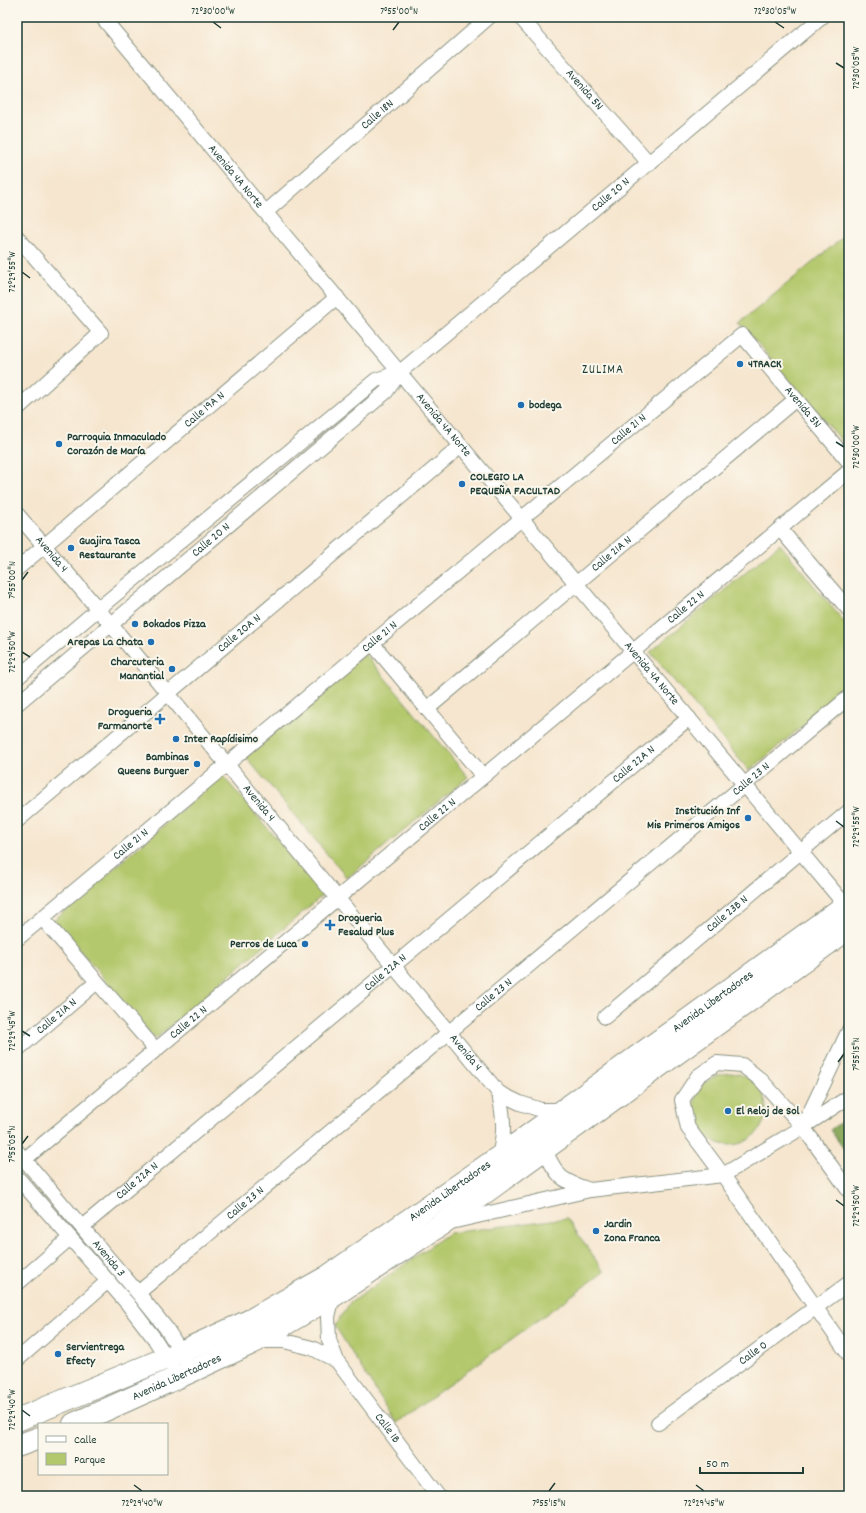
<svg xmlns="http://www.w3.org/2000/svg" width="866" height="1513" font-family="Dekko,sans-serif">
  <style>
    .green { fill: #b3c86c; stroke: #698250 }
    .forest { fill: #8eac60; stroke: #56744a }
    .lines { fill: none; stroke-linecap: round; stroke-linejoin: round }
    .street-casing { stroke: #8a9282; stroke-width: 16 }
    .primary-casing { stroke: #8a9282; stroke-width: 24 }
    .street { stroke: #fff; stroke-width: 14 }
    .primary { stroke: #fff; stroke-width: 22 }
    .ticks { fill: none; stroke: #1f3d34; stroke-width: 1.5 }
    .poi-dot { fill: #1f6fb2; stroke: #fbf7ec; stroke-width: 1.5 }
    .labels { text-anchor: middle; dominant-baseline: central; stroke-width: 4; stroke-linejoin: round; paint-order: stroke }
    .street-label { font-size: 12px; fill: #1f3d34; stroke: #fbf7ec }
    .poi-label { font-size: 12px; font-weight: bold; fill: #1f3d34; stroke: #fbf7ec; text-anchor: start }
    .neighbourhood-label { font-size: 13px; letter-spacing: 1px; fill: #1f3d34; stroke: #fbf7ec }
    .neatline { fill: none; stroke: #1f3d34; stroke-width: 1.5 }
    .ticks-label { font-size: 10px; text-anchor: middle; fill: #1f3d34 }
  </style>
  <rect width="100%" height="100%" fill="#fbf7ec"/>
  <filter id="ink" filterUnits="userSpaceOnUse"><feTurbulence type="fractalNoise" baseFrequency=".025" numOctaves="2"/><feDisplacementMap in="SourceGraphic" scale="8" xChannelSelector="R" yChannelSelector="G"/><feConvolveMatrix kernelMatrix="1 2 1 2 8 2 1 2 1" color-interpolation-filters="sRGB"/></filter>
  <filter id="wash" filterUnits="userSpaceOnUse"><feTurbulence type="fractalNoise" baseFrequency=".012" numOctaves="4" result="noise"/><feDisplacementMap in="SourceGraphic" scale="16" xChannelSelector="R" yChannelSelector="G"/><feGaussianBlur stdDeviation="0.9" result="paint"/><feColorMatrix in="noise" values="0 0 0 0 0 0 0 0 0 0 0 0 0 0 0 0 0 1.4 0 .05"/><feComposite in="paint" operator="in"/></filter>
  <g filter="url(#wash)">
    <rect width="100%" height="100%" fill="#f6e6cf"/>
    <path class="green" d="M 849,232 L 849,449 L 740,323 Z
      M 780,544 L 849,628 L 849,687 L 749,771 L 650,652 Z
      M 365,654 L 468,777 L 347,878 L 245,756 Z
      M 222,775 L 324,894 L 155,1039 L 54,920 Z
      M694 1109a36 36 0 1 1 72 0a36 36 0 1 1-72 0Z
      M 567,1218 L 604,1272 L 396,1423 L 335,1326 L 350,1303 L 449,1233 Z"/>
    <path class="forest" d="M 849,1116 L 849,1156 L 830,1130 Z"/>
  </g>
  <g filter="url(#ink)">
    <g class="lines">
      <defs>
        <g id="street">
          <path id="s1" d="M 102,17 L 846,906"/>
          <path id="s2" d="M 520,17 L 649,163"/>
          <path id="s3" d="M 266,212 L 489,17"/>
          <path d="M 17,237 L 101,333 L 17,409"/>
          <path id="s4" d="M 17,514 L 98,609 L 499,1093 L 520,1103 L 541,1110 L 564,1110"/>
          <path d="M 780,529 L 849,610"/>
          <path id="s5" d="M 17,569 L 337,297"/>
          <path d="M 372,643 L 483,776"/>
          <path d="M 17,678 L 98,609 L 376,380 L 400,372"/>
          <path id="s6" d="M 17,704 L 386,392 L 400,372 L 822,17"/>
          <path id="s7" d="M 427,709 L 796,399"/>
          <path id="s8" d="M 17,821 L 461,446"/>
          <path d="M 42,918 L 156,1050"/>
          <path id="s9" d="M 17,939 L 742,335 L 849,462"/>
          <path id="s10" d="M 605,1017 L 849,811"/>
          <path id="s11" d="M 17,1050 L 97,982"/>
          <path d="M 803,1127 L 849,1030"/>
          <path d="M 544,1149 C 558,1177 559,1180 590,1190"/>
          <path id="s12" d="M 17,1151 L 138,1293 L 166,1328 L 185,1358"/>
          <path d="M 499,1157 C 505,1131 504,1119 499,1093"/>
          <path id="s13" d="M 25,1159 L 849,471"/>
          <path d="M 17,1177 L 127,1303 L 154,1338 L 171,1365"/>
          <path d="M 849,1191 L 803,1127 L 761,1080 L 742,1065 L 717,1063 L 698,1076 L 682,1100 L 688,1128 L 723,1175 L 849,1355"/>
          <path d="M 451,1222 L 590,1190 L 723,1175 L 803,1127 L 849,1097"/>
          <path id="s14" d="M 82,1227 L 689,718"/>
          <path d="M 17,1284 L 70,1238"/>
          <path id="s15" d="M 138,1293 L 849,697"/>
          <path id="s16" d="M 333,1296 L 328,1317 L 329,1340 L 337,1361 L 438,1496"/>
          <path d="M 259,1341 L 284,1341 L 312,1348 L 337,1361"/>
          <path d="M 17,1360 L 108,1281"/>
          <path id="s17" d="M 658,1423 L 849,1283"/>
        </g>
        <g id="primary">
          <path id="s18" d="M 17,1420 L 181,1352 L 249,1321 L 327,1277 L 499,1157 L 849,903"/>
          <path id="s19" d="M 74,1424 L 194,1370 L 256,1341 L 333,1296 L 440,1225 L 849,928"/>
          <path d="M 17,1446 L 39,1438"/>
        </g>
      </defs>
      <use href="#street" class="street-casing"/>
      <use href="#primary" class="primary-casing"/>
      <use href="#street" class="street"/>
      <use href="#primary" class="primary"/>
    </g>
  </g>
  <path class="ticks" d="M 213,22 L 221,28M 775,22 L 784,28M 393,30 L 399,22M 836,63 L 844,68M 22,272 L 30,278M 836,442 L 844,447M 22,580 L 28,572M 22,652 L 30,657M 836,821 L 844,827M 22,1031 L 30,1036M 838,1062 L 844,1054M 22,1144 L 28,1136M 836,1200 L 844,1206M 22,1410 L 30,1416M 134,1485 L 142,1491M 696,1485 L 704,1491M 549,1491 L 555,1483"/>
  <g class="poi-dot">
    <circle cx="740" cy="364" r="4"/>
    <circle cx="521" cy="405" r="4"/>
    <circle cx="59" cy="444" r="4"/>
    <circle cx="462" cy="484" r="4"/>
    <circle cx="71" cy="548" r="4"/>
    <circle cx="135" cy="624" r="4"/>
    <circle cx="151" cy="642" r="4"/>
    <circle cx="172" cy="669" r="4"/>
    <path d="M158 713h4v4h4v4h-4v4h-4v-4h-4v-4h4z"/>
    <circle cx="176" cy="739" r="4"/>
    <circle cx="197" cy="764" r="4"/>
    <circle cx="748" cy="818" r="4"/>
    <path d="M328 919h4v4h4v4h-4v4h-4v-4h-4v-4h4z"/>
    <circle cx="305" cy="944" r="4"/>
    <circle cx="728" cy="1111" r="4"/>
    <circle cx="596" cy="1231" r="4"/>
    <circle cx="58" cy="1354" r="4"/>
  </g>
  <g class="labels">
    <g class="street-label">
      <text stroke="none"><textPath href="#s2" startOffset="97">Avenida 5N</textPath></text>
      <text stroke="none"><textPath href="#s3" startOffset="148">Calle 18N</textPath></text>
      <text stroke="none"><textPath href="#s1" startOffset="208">Avenida 4A Norte</textPath></text>
      <text stroke="none"><textPath href="#s6" startOffset="783">Calle 20 N</textPath></text>
      <text stroke="none"><textPath href="#s9" startOffset="1038">Avenida 5N</textPath></text>
      <text stroke="none"><textPath href="#s5" startOffset="246">Calle 19A N</textPath></text>
      <text stroke="none"><textPath href="#s1" startOffset="532">Avenida 4A Norte</textPath></text>
      <text stroke="none"><textPath href="#s9" startOffset="796">Calle 21 N</textPath></text>
      <text stroke="none"><textPath href="#s6" startOffset="254">Calle 20 N</textPath></text>
      <text stroke="none"><textPath href="#s4" startOffset="53">Avenida 4</textPath></text>
      <text stroke="none"><textPath href="#s7" startOffset="241">Calle 21A N</textPath></text>
      <text stroke="none"><textPath href="#s13" startOffset="861">Calle 22 N</textPath></text>
      <text stroke="none"><textPath href="#s8" startOffset="291">Calle 20A N</textPath></text>
      <text stroke="none"><textPath href="#s9" startOffset="472">Calle 21 N</textPath></text>
      <text stroke="none"><textPath href="#s1" startOffset="856">Avenida 4A Norte</textPath></text>
      <text stroke="none"><textPath href="#s14" startOffset="720">Calle 22A N</textPath></text>
      <text stroke="none"><textPath href="#s15" startOffset="800">Calle 23 N</textPath></text>
      <text stroke="none"><textPath href="#s4" startOffset="377">Avenida 4</textPath></text>
      <text stroke="none"><textPath href="#s13" startOffset="537">Calle 22 N</textPath></text>
      <text stroke="none"><textPath href="#s9" startOffset="148">Calle 21 N</textPath></text>
      <text stroke="none"><textPath href="#s10" startOffset="160">Calle 23B N</textPath></text>
      <text stroke="none"><textPath href="#s14" startOffset="396">Calle 22A N</textPath></text>
      <text stroke="none"><textPath href="#s15" startOffset="464">Calle 23 N</textPath></text>
      <text stroke="none"><textPath href="#s18" startOffset="816">Avenida Libertadores</textPath></text>
      <text stroke="none"><textPath href="#s11" startOffset="52">Calle 21A N</textPath></text>
      <text stroke="none"><textPath href="#s13" startOffset="213">Calle 22 N</textPath></text>
      <text stroke="none"><textPath href="#s4" startOffset="701">Avenida 4</textPath></text>
      <text stroke="none"><textPath href="#s14" startOffset="72">Calle 22A N</textPath></text>
      <text stroke="none"><textPath href="#s18" startOffset="492">Avenida Libertadores</textPath></text>
      <text stroke="none"><textPath href="#s15" startOffset="140">Calle 23 N</textPath></text>
      <text stroke="none"><textPath href="#s12" startOffset="141">Avenida 3</textPath></text>
      <text stroke="none"><textPath href="#s17" startOffset="118">Calle 0</textPath></text>
      <text stroke="none"><textPath href="#s19" startOffset="113">Avenida Libertadores</textPath></text>
      <text stroke="none"><textPath href="#s16" startOffset="151">Calle 1B</textPath></text>
    </g>
    <g class="poi-label">
      <text x="748" y="364">4TRACK</text>
      <text x="529" y="405">bodega</text>
      <text x="67" y="437">Parroquia Inmaculado<tspan x="67" dy="14">Corazón de María</tspan></text>
      <text x="470" y="477">COLEGIO LA<tspan x="470" dy="14">PEQUEÑA FACULTAD</tspan></text>
      <text x="79" y="541">Guajira Tasca<tspan x="79" dy="14">Restaurante</tspan></text>
      <text x="143" y="624">Bokados Pizza</text>
      <text x="143" y="642" text-anchor="end">Arepas La Chata</text>
      <text x="164" y="662" text-anchor="end">Charcuteria<tspan x="164" dy="14">Manantial</tspan></text>
      <text x="152" y="712" text-anchor="end">Drogueria<tspan x="152" dy="14">Farmanorte</tspan></text>
      <text x="184" y="739">Inter Rapídisimo</text>
      <text x="189" y="757" text-anchor="end">Bambinas<tspan x="189" dy="14">Queens Burguer</tspan></text>
      <text x="740" y="811" text-anchor="end">Institución Inf<tspan x="740" dy="14">Mis Primeros Amigos</tspan></text>
      <text x="338" y="918">Drogueria<tspan x="338" dy="14">Fesalud Plus</tspan></text>
      <text x="297" y="944" text-anchor="end">Perros de Luca</text>
      <text x="736" y="1111">El Reloj de Sol</text>
      <text x="604" y="1224">Jardin<tspan x="604" dy="14">Zona Franca</tspan></text>
      <text x="66" y="1347">Servientrega<tspan x="66" dy="14">Efecty</tspan></text>
    </g>
    <g class="neighbourhood-label">
      <text x="603" y="370">ZULIMA</text>
    </g>
  </g>
  <rect width="866" height="1513" fill="none" stroke="#fbf7ec" stroke-width="44"/>
  <rect x="38" y="1423" width="130" height="52" fill="#fbf7ec" stroke="#a3ada2"/>
  <rect x="46" y="1436" width="20" height="6" fill="#ffffff" stroke="#a3ada2"/>
  <text x="74" y="1443" font-size="12" fill="#1f3d34">Calle</text>
  <rect x="46" y="1453" width="20" height="12" fill="#b3c86c" stroke="#a3ada2"/>
  <text x="74" y="1463" font-size="12" fill="#1f3d34">Parque</text>
  <path d="M700 1467v6h103v-6" fill="none" stroke="#1f3d34" stroke-width="2"/>
  <text x="706" y="1467" font-size="12" fill="#1f3d34" stroke="#fbf7ec" stroke-width="3" paint-order="stroke">50 m</text>
  <rect x="22" y="22" width="822" height="1469" class="neatline"/>
  <g class="ticks-label">
    <text x="213" y="14">72°30'00"W</text>
    <text x="399" y="14">7°55'00"N</text>
    <text x="775" y="14">72°30'05"W</text>
    <text transform="translate(855 68) rotate(-90)" y="4">72°30'05"W</text>
    <text transform="translate(11 272) rotate(-90)" y="4">72°29'55"W</text>
    <text transform="translate(855 447) rotate(-90)" y="4">72°30'00"W</text>
    <text transform="translate(11 580) rotate(-90)" y="4">7°55'00"N</text>
    <text transform="translate(11 652) rotate(-90)" y="4">72°29'50"W</text>
    <text transform="translate(855 827) rotate(-90)" y="4">72°29'55"W</text>
    <text transform="translate(11 1031) rotate(-90)" y="4">72°29'45"W</text>
    <text transform="translate(855 1054) rotate(-90)" y="4">7°55'15"N</text>
    <text transform="translate(11 1144) rotate(-90)" y="4">7°55'05"N</text>
    <text transform="translate(855 1206) rotate(-90)" y="4">72°29'50"W</text>
    <text transform="translate(11 1410) rotate(-90)" y="4">72°29'40"W</text>
    <text x="142" y="1506">72°29'40"W</text>
    <text x="549" y="1506">7°55'15"N</text>
    <text x="704" y="1506">72°29'45"W</text>
  </g>
</svg>
